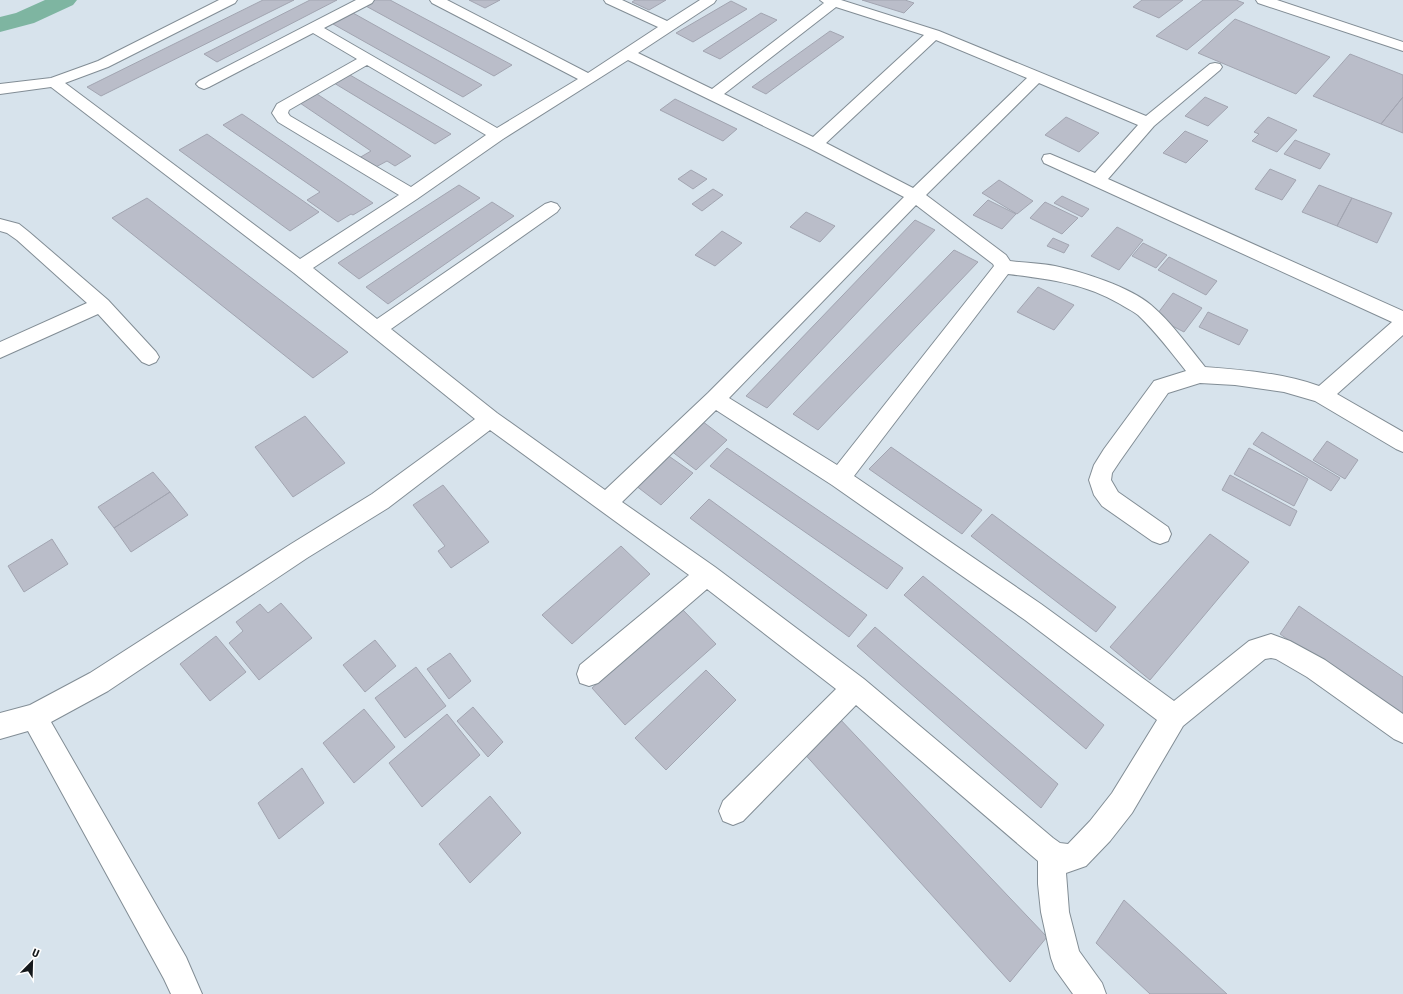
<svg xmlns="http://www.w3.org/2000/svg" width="1403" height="994" font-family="'Fira Sans Condensed',sans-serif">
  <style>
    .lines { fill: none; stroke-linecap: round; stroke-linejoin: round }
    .canal { fill: #7eb5a1; fill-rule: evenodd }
    .building { fill: #babdc9; stroke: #a2a5b1 }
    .street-casing { stroke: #828d95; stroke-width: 2 }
    .street { fill: #fff; fill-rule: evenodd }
  </style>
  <rect width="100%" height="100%" fill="#d7e3ec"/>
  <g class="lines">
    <path class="canal" d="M 45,0 L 77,0 L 73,5 L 34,23 L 0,32 L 0,17 L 16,13 Z"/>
  </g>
  <path class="building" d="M 263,0 L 294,0 L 101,96 L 87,87 Z
    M 310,0 L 337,0 L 217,62 L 204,54 Z
    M 374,0 L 390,0 L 512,65 L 494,76 L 364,5 Z
    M 469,0 L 500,0 L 485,8 Z
    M 635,0 L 666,0 L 649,10 L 632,2 Z
    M 862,0 L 905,0 L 914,3 L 904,13 Z
    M 1142,0 L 1183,0 L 1159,18 L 1133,7 Z
    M 1203,0 L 1236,0 L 1244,3 L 1187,50 L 1156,36 Z
    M 731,1 L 747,9 L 693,42 L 676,33 Z
    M 353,13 L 482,85 L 463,97 L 333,24 Z
    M 761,13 L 777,20 L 720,59 L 703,51 Z
    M 1235,19 L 1330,57 L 1296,94 L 1198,53 Z
    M 830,31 L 844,37 L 766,94 L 752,87 Z
    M 1350,54 L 1403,75 L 1403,97 L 1381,124 L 1313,96 Z
    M 350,75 L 451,134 L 435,144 L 334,83 Z
    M 317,94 L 411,156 L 395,166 L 387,161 L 374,168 L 359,158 L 371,151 L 300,103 Z
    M 1205,97 L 1228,107 L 1208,126 L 1185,116 Z
    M 1403,97 L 1403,133 L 1381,124 Z
    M 675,99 L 737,129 L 723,141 L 660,110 Z
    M 242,114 L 373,203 L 353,215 L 351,214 L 338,222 L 307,200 L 320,192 L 223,125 Z
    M 1066,117 L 1099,133 L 1079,152 L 1045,135 Z
    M 1268,117 L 1297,130 L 1277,152 L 1252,141 L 1259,134 L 1254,132 Z
    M 1185,131 L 1208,141 L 1186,163 L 1163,153 Z
    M 207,134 L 319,212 L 290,231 L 179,150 Z
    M 1295,140 L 1330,154 L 1320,169 L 1284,154 Z
    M 1270,169 L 1296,180 L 1282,200 L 1255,189 Z
    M 691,170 L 707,179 L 693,189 L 678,179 Z
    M 999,180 L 1033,201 L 1017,214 L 982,193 Z
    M 459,185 L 480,198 L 359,279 L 338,263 Z
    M 1319,185 L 1352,198 L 1337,226 L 1302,212 Z
    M 713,189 L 723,195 L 702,211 L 692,204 Z
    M 1062,196 L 1089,209 L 1082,217 L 1054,203 Z
    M 147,198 L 348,352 L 313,378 L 112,218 Z
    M 1352,198 L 1392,213 L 1377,243 L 1337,226 Z
    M 988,200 L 1016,214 L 1002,229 L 973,215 Z
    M 492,202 L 514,216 L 388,304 L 366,287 Z
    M 1045,202 L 1078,218 L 1062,234 L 1030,218 Z
    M 806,212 L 835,226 L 820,242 L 790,227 Z
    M 915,220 L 935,230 L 767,408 L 746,396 Z
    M 1117,227 L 1143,240 L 1119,270 L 1091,256 Z
    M 722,231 L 742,243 L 715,266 L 695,255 Z
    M 1053,238 L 1069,245 L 1064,253 L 1047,246 Z
    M 1143,243 L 1167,255 L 1156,268 L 1132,256 Z
    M 954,250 L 978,262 L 818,430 L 793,414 Z
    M 1169,257 L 1217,281 L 1206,295 L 1158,270 Z
    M 1038,287 L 1074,305 L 1054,330 L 1017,312 Z
    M 1173,293 L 1202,308 L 1184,332 L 1155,317 Z
    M 1208,312 L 1248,330 L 1239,345 L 1199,327 Z
    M 305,416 L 345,463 L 293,497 L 255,447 Z
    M 698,418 L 727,440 L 696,470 L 666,447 Z
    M 1262,432 L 1340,478 L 1331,491 L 1253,444 Z
    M 1327,441 L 1358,460 L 1345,479 L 1313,460 Z
    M 891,447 L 982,510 L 962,534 L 869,469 Z
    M 727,448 L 903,568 L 887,589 L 710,466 Z
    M 1249,448 L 1308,479 L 1294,506 L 1234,474 Z
    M 663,452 L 693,473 L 661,505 L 631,482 Z
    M 153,472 L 170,492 L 114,528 L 98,507 Z
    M 1230,475 L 1297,511 L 1290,526 L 1222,490 Z
    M 443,485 L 489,542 L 451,568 L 438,551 L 445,546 L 413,505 Z
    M 170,492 L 188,515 L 131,552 L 114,528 Z
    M 709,499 L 867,615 L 849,637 L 690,518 Z
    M 992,514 L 1116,607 L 1096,632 L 971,536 Z
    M 1210,534 L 1249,562 L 1150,680 L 1110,647 Z
    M 52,539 L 68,564 L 24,592 L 8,566 Z
    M 621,546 L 650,574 L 572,644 L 542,615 Z
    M 923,576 L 1104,725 L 1086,749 L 904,595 Z
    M 281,603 L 312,638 L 259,680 L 229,643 L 243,631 L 236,622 L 260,604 L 268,613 Z
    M 1299,606 L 1403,677 L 1403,720 L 1280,634 Z
    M 683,610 L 716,644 L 625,725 L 592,688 Z
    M 875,627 L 1058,784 L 1041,808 L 857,646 Z
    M 216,636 L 246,672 L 210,701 L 180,664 Z
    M 375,640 L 396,666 L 365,692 L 343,665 Z
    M 450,653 L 471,681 L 449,699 L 427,669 Z
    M 416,667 L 446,706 L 405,738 L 375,698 Z
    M 706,670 L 736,700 L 666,770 L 635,738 Z
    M 473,707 L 503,742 L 488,757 L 457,721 Z
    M 364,709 L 395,747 L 354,783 L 323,743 Z
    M 447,714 L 480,755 L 422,807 L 389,763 Z
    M 838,717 L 1047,937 L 1010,982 L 802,751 Z
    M 302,768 L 324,803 L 279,839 L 258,803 Z
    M 490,796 L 521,833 L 470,883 L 439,844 Z
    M 1124,900 L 1227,994 L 1150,994 L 1096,943 Z"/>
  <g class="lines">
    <defs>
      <path id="street" d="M 219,0 L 237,0 L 235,3 L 108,67 L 65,83 L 300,259 L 399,195 L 278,122 L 272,113 L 277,104 L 357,59 L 313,33 L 209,87 L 204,89 L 199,87 L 196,84 L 199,81 L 356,0 L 374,0 L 372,3 L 324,28 L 497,128 L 578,79 L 432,3 L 430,0 L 447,0 L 588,73 L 658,27 L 606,3 L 604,0 L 622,0 L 667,21 L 700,0 L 716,0 L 714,3 L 638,53 L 712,89 L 824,3 L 820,0 L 841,0 L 939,31 L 1146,116 L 1210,64 L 1215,63 L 1220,64 L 1222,67 L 1220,70 L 1154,126 L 1108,179 L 1403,311 L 1403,335 L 1337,394 L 1403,432 L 1403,452 L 1396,449 L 1315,401 L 1284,392 L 1235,385 L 1200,383 L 1168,393 L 1120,461 L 1112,473 L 1111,480 L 1118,492 L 1168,527 L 1171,534 L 1168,541 L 1160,544 L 1152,541 L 1102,506 L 1094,495 L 1089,480 L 1094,465 L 1104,449 L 1154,381 L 1186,371 C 1171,352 1156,332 1138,315 C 1133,311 1126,308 1120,304 C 1084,283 1048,279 1008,274 L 854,476 L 1041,604 L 1174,701 L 1249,641 L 1271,634 L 1290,641 L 1325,660 L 1403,714 L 1403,743 L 1394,739 L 1307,677 L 1276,659 L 1271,658 L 1265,659 L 1183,726 L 1132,813 L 1110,841 L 1086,866 L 1066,873 L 1069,912 L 1079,951 L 1102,983 L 1106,994 L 1073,994 L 1055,969 L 1051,958 L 1041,912 L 1038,884 L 1038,861 L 856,705 L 743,821 L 733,825 L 723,821 L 719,811 L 723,801 L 836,689 L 707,589 L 598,683 L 589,686 L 580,683 L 577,674 L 580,665 L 689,575 L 490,430 L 388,508 L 307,558 L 108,691 L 51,722 L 186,957 L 202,994 L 171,994 L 164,979 L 28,731 L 0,739 L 0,713 L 30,705 L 90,673 L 291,544 L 372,494 L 475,419 L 294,273 L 51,87 L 0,94 L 0,84 L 51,78 L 98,61 ZM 836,7 L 924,35 L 813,137 L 724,94 ZM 936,40 L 1027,78 L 913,188 L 826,143 ZM 628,60 L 809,148 L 904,197 L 708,393 L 605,490 L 497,413 L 391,329 L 557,212 L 560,208 L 557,204 L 551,202 L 545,204 L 377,319 L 313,268 L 417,199 L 503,139 ZM 367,65 L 486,135 L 411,187 L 290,116 L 288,113 L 289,110 ZM 1039,83 L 1138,125 L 1095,173 L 1050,154 L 1044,155 L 1042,159 L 1044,163 L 1392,322 L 1319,386 C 1283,373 1243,370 1205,367 C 1188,346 1172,323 1151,305 C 1130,287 1083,272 1055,266 C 1040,263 1025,263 1010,261 L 1006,255 L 926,195 ZM 916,205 L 993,264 L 994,266 L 837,465 L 729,398 ZM 716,410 L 832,485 L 1025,620 L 1157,720 L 1112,793 L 1090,821 L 1068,844 L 1060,843 L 1053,838 L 864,679 L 715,567 L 622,502 Z
        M 1256,0 L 1277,0 L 1403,42 L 1403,51 L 1258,3 Z
        M 0,219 L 19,224 L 29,232 L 108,300 L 156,352 L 159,357 L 156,362 L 149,365 L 142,362 L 98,314 L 0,358 L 0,342 L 87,303 L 17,240 L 7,233 L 0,231 Z"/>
    </defs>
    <use href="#street" class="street-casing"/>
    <use href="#street" class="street"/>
  </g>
  <g transform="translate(32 962) rotate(23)" stroke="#ffffff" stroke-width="3" paint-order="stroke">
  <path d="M0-3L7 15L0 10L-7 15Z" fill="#15191c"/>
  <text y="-6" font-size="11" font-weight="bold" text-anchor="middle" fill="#15191c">U</text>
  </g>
</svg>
